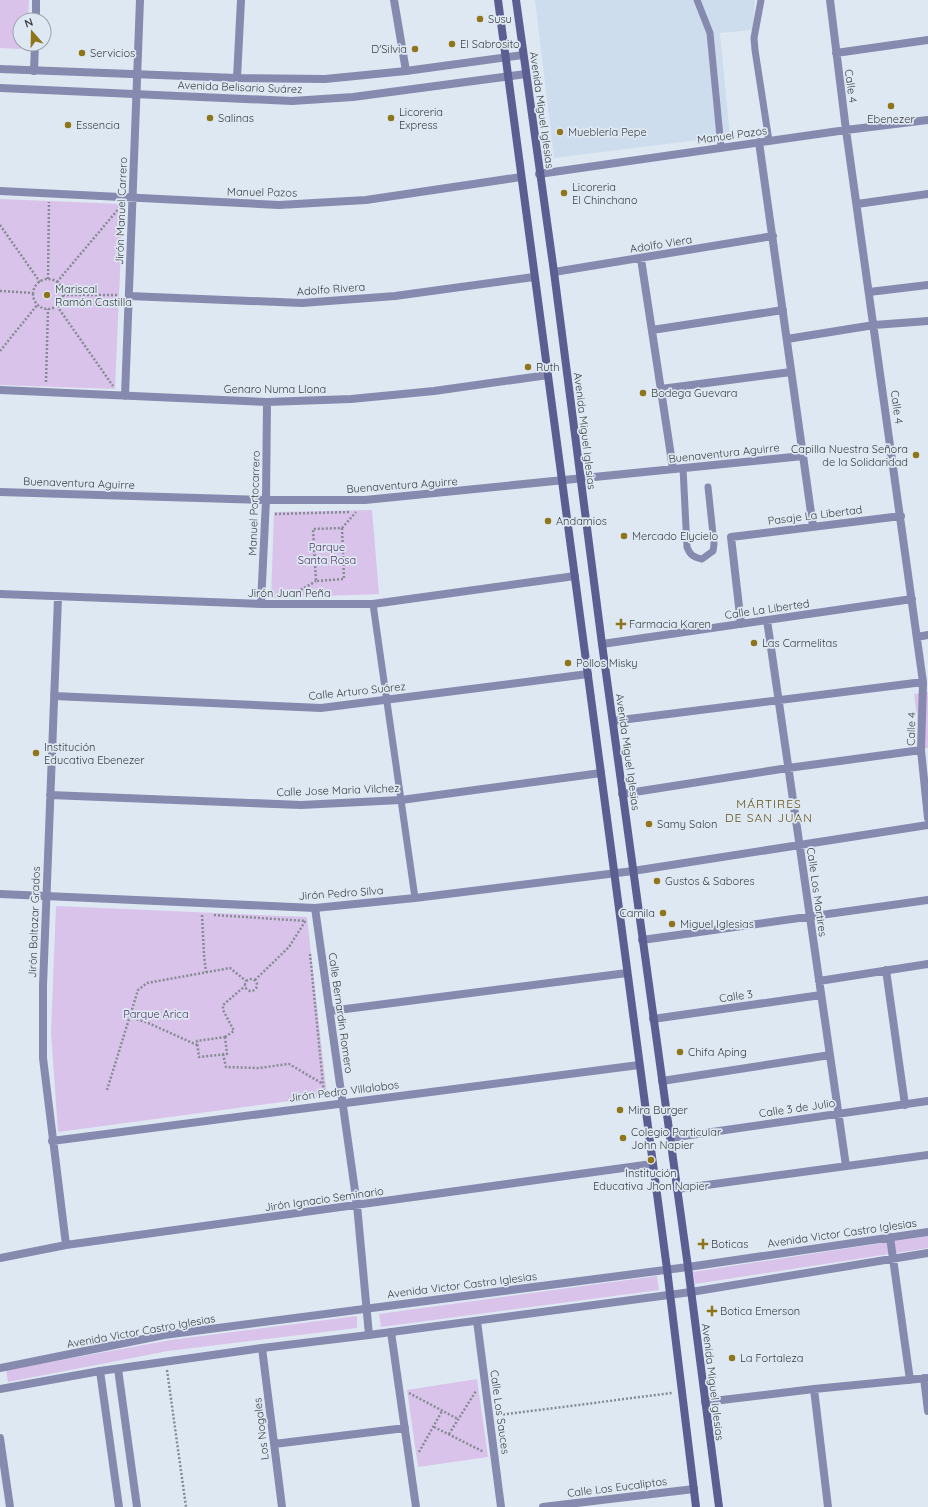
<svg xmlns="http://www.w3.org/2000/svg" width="928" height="1507" font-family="Quicksand,sans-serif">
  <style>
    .built { fill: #cedded }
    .green { fill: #d9c3ea }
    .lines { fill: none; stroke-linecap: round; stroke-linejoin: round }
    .path { stroke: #858b92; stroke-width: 2.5; stroke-dasharray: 2 2; stroke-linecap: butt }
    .service { stroke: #868aae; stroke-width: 7 }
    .minor { stroke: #868aae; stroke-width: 8 }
    .tertiary { stroke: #868aae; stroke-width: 8 }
    .secondary { stroke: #5a5e91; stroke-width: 8 }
    .poi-dot { fill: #8f7419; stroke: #dee8f2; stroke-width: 1.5 }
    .labels { text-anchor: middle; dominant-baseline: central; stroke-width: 3.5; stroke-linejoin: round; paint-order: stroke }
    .poi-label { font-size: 11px; fill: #393d41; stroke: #dee8f2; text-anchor: start }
    .street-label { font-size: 11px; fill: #393d41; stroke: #dee8f2 }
    .park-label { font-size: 11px; fill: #503264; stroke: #dee8f2 }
    .neighbourhood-label { font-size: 12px; letter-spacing: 1px; fill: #665318; stroke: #dee8f2 }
  </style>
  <rect width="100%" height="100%" fill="#dee8f2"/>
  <path class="built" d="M 535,0 L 755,0 L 753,30 L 720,33 L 730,136 L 554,158 Z"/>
  <path class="green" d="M 0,0 L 29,0 L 28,20 L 20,20 L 20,44 L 24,44 L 20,49 L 0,48 Z
    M 0,199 L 123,204 L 115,389 L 0,385 Z
    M 372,510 L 379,594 L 271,598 L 274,512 Z
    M 928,692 L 928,748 L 921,748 L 914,694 Z
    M 56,906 L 307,917 L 327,1096 L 58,1132 L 51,1033 Z
    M 928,1236 L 928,1248 L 695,1284 L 693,1272 Z
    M 657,1276 L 659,1290 L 381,1327 L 379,1314 Z
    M 357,1316 L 357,1328 L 168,1351 L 8,1382 L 6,1370 L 171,1340 Z
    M 477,1379 L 488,1457 L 418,1467 L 407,1390 Z"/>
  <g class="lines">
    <path class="path" d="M 0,225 L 40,282
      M 48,279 L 49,202
      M33 294a15 15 0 1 1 30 0a15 15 0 1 1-30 0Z
      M 57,282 L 120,207
      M 0,291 L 33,293
      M 63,295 L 119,295
      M 57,306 L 113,386
      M 0,351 L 38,304
      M 46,382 L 48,309
      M 275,514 L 350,512
      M 342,528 L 344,579 L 316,581 L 313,529 Z
      M 342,528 L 356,512
      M 294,594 L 316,581
      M 202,915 L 204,955 L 206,972
      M 214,915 L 306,921
      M 310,954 L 324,1094 L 323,1095
      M245 985a6 6 0 1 1 12 0a6 6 0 1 1-12 0Z
      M 255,980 L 289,947 L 306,920
      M 129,1017 L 146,1022 L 197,1045
      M 225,1037 L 227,1054 L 199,1057 L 197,1041 Z
      M 225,1037 L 234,1031 L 223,1010 L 223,1005 L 245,986
      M 223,1054 L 226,1067 L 258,1068 L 289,1064 L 323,1084
      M 107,1090 L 138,990 L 147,983 L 230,968 L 246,981
      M 167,1370 L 186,1507
      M 409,1393 L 458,1419
      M 499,1415 L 672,1393
      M 434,1427 L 484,1452
      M 449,1434 L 476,1391
      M 419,1452 L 442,1411"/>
    <path class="service" d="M 697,0 L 710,33 L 721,147
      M 761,0 L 754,38 L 755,50 L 769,141
      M 683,468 L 687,547 C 690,555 693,557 702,559 L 713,551 L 714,544 L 708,487
      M 373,604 L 415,898"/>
    <path class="minor" d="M 394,0 L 406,71
      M 830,0 L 846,130 L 923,682 L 921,750 L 928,818
      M 36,20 L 36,0
      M 836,53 L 928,40
      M 34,71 L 35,44
      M 237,78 L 241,0
      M 759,142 L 813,527
      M 539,174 L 846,130 L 928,120
      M 0,191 L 279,205 L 366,200 L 521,177
      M 857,204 L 928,194
      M 641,259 L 673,469
      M 554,272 L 773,236
      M 869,292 L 928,285
      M 129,296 L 302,303 L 395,296 L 534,277
      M 652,330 L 783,310
      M 787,339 L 874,325 L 928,321
      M 661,389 L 791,372
      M 0,390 L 267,402 L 351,399 L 434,391 L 548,375
      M 125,396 L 140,0
      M 0,492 L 266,500 L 365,500 L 803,456
      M 0,594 L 261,604 L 373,604 L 575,576
      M 58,598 L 43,986 L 43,1058 L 66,1245
      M 261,604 L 266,500 L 267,402
      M 767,620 L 846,1166
      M 741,624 L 731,537 L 901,516
      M 917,637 L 928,635
      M 602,644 L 912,599
      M 54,696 L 321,708 L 588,674
      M 613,721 L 923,682
      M 622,794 L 788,768 L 921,750
      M 50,795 L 301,805 L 401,800 L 601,773
      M 633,871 L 928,825
      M 315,908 L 357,1205 L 369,1335
      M 642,940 L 928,900
      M 886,970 L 905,1105
      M 819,981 L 928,964
      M 330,1011 L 627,973
      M 653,1019 L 821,995
      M 662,1081 L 830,1055
      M 670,1138 L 928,1101
      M 52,1141 L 639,1065
      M 677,1189 L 928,1155
      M 890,1237 L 910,1380
      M 0,1258 L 66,1245 L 652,1164
      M 688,1267 L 928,1232
      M 691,1292 L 928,1253
      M 477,1321 L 501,1507
      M 391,1332 L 416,1507
      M 262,1348 L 282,1507
      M 118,1369 L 137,1507
      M 100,1371 L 119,1507
      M 924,1378 L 928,1411
      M 814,1389 L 828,1507
      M 705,1402 L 814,1389 L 928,1378
      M 0,1438 L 10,1507
      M 274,1444 L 405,1428
      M 543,1507 L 694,1489"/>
    <path class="tertiary" d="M 0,69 L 237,78 L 325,79 L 406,71 L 523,55
      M 0,88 L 292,101 L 353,97 L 526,74
      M 0,894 L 315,908 L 415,898 L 633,871
      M 0,1368 L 164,1335 L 688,1267
      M 0,1389 L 100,1371 L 262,1348 L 369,1335 L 691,1292"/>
    <path class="secondary" d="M 498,0 L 667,1269 L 696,1507
      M 516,0 L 554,272 L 602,644 L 688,1267 L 719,1507"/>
  </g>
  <g class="poi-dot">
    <circle cx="480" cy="19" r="4"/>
    <circle cx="452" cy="44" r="4"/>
    <circle cx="415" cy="49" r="4"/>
    <circle cx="82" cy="53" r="4"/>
    <circle cx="891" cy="106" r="4"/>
    <circle cx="210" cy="118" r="4"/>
    <circle cx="391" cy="118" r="4"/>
    <circle cx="68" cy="125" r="4"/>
    <circle cx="560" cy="132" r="4"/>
    <circle cx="564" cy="193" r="4"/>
    <circle cx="47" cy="295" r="4"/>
    <circle cx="528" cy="367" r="4"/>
    <circle cx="643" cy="393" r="4"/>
    <circle cx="916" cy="455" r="4"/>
    <circle cx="548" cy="521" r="4"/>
    <circle cx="624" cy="536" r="4"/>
    <path d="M619 618h4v4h4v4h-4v4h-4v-4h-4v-4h4z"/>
    <circle cx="754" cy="643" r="4"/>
    <circle cx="568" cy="663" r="4"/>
    <circle cx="36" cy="753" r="4"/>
    <circle cx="649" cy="824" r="4"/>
    <circle cx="657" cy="881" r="4"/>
    <circle cx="663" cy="913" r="4"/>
    <circle cx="672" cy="924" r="4"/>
    <circle cx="680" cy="1052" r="4"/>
    <circle cx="620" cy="1110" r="4"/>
    <circle cx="623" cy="1138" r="4"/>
    <circle cx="651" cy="1160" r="4"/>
    <path d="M701 1238h4v4h4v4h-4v4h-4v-4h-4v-4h4z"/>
    <path d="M710 1305h4v4h4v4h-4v4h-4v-4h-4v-4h4z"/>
    <circle cx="732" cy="1358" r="4"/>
  </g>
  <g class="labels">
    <g class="poi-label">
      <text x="488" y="19">Susu</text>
      <text x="460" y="44">El Sabrosito</text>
      <text x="407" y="49" text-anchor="end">D'Silvia</text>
      <text x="90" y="53">Servicios</text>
      <text x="399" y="112">Licoreria<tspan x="399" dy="13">Express</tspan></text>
      <text x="218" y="118">Salinas</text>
      <text x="891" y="119" text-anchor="middle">Ebenezer</text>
      <text x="76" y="125">Essencia</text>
      <text x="568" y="132">Mueblería Pepe</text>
      <text x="572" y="187">Licoreria<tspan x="572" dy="13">El Chinchano</tspan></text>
      <text x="55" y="289">Mariscal<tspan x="55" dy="13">Ramón Castilla</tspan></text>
      <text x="536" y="367">Ruth</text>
      <text x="651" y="393">Bodega Guevara</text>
      <text x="908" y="449" text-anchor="end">Capilla Nuestra Señora<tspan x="908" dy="13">de la Solidaridad</tspan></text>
      <text x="556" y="521">Andamios</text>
      <text x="632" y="536">Mercado Elycielo</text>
      <text x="629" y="624">Farmacia Karen</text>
      <text x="762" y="643">Las Carmelitas</text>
      <text x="576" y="663">Pollos Misky</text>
      <text x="44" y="747">Institución<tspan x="44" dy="13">Educativa Ebenezer</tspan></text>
      <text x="657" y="824">Samy Salon</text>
      <text x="665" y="881">Gustos &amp; Sabores</text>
      <text x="655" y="913" text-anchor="end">Camila</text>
      <text x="680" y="924">Miguel Iglesias</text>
      <text x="688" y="1052">Chifa Aping</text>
      <text x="628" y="1110">Mira Burger</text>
      <text x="631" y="1132">Colegio Particular<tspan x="631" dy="13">John Napier</tspan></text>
      <text x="651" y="1173" text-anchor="middle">Institución<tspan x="651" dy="13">Educativa Jhon Napier</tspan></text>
      <text x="711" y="1244">Boticas</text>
      <text x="720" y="1311">Botica Emerson</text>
      <text x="740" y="1358">La Fortaleza</text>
    </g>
    <g class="street-label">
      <text transform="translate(851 86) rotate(82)">Calle 4</text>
      <text transform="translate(240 87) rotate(2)">Avenida Belisario Suárez</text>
      <text transform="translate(542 110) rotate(82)">Avenida Miguel Iglesias</text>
      <text transform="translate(732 135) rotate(-8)">Manuel Pazos</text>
      <text transform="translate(262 192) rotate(1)">Manuel Pazos</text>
      <text transform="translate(121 211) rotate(-88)">Jirón Manuel Carrero</text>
      <text transform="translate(661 244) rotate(-9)">Adolfo Viera</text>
      <text transform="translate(331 289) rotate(-4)">Adolfo Rivera</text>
      <text x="275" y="389">Genaro Numa Llona</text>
      <text transform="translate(897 407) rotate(82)">Calle 4</text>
      <text transform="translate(585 431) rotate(83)">Avenida Miguel Iglesias</text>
      <text transform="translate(724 453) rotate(-6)">Buenaventura Aguirre</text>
      <text transform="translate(79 483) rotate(2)">Buenaventura Aguirre</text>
      <text transform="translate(402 485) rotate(-4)">Buenaventura Aguirre</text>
      <text transform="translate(254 503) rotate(-88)">Manuel Portocarrero</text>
      <text transform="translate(815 515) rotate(-7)">Pasaje La Libertad</text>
      <text x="289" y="593">Jirón Juan Peña</text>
      <text transform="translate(767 609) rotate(-8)">Calle La Liberted</text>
      <text transform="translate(357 691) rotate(-6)">Calle Arturo Suárez</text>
      <text transform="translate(911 729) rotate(-88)">Calle 4</text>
      <text transform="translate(628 752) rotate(82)">Avenida Miguel Iglesias</text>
      <text transform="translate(338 790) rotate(-2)">Calle Jose Maria Vilchez</text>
      <text transform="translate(817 892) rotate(82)">Calle Los Martires</text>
      <text transform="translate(341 893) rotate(-4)">Jirón Pedro Silva</text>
      <text transform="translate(34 922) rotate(-88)">Jirón Baltazar Grados</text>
      <text transform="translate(736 996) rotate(-8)">Calle 3</text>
      <text transform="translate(341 1013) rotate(82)">Calle Bernardin Romero</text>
      <text transform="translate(344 1091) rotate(-7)">Jirón Pedro Villalobos</text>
      <text transform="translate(797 1108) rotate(-8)">Calle 3 de Julio</text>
      <text transform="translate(324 1199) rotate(-8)">Jirón Ignacio Seminario</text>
      <text transform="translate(842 1233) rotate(-8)">Avenida Victor Castro Iglesias</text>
      <text transform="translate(462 1285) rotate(-7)">Avenida Victor Castro Iglesias</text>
      <text transform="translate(141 1331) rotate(-10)">Avenida Victor Castro Iglesias</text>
      <text transform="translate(713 1382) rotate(83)">Avenida Miguel Iglesias</text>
      <text transform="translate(500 1412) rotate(82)">Calle Los Sauces</text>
      <text transform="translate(261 1429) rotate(-97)">Los Nogales</text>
      <text transform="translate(617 1487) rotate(-7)">Calle Los Eucaliptos</text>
    </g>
    <g class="park-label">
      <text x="327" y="547">Parque<tspan x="327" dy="13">Santa Rosa</tspan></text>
      <text x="156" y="1014">Parque Arica</text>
    </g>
    <g class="neighbourhood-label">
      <text x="769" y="803">MÁRTIRES<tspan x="769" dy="14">DE SAN JUAN</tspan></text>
    </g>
  </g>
  <g transform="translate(32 32) rotate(340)"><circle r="19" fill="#dee8f2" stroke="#9ca4ab"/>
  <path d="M0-3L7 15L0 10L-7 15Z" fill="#8f7419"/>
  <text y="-6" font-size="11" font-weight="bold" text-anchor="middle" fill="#393d41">N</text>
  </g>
</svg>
